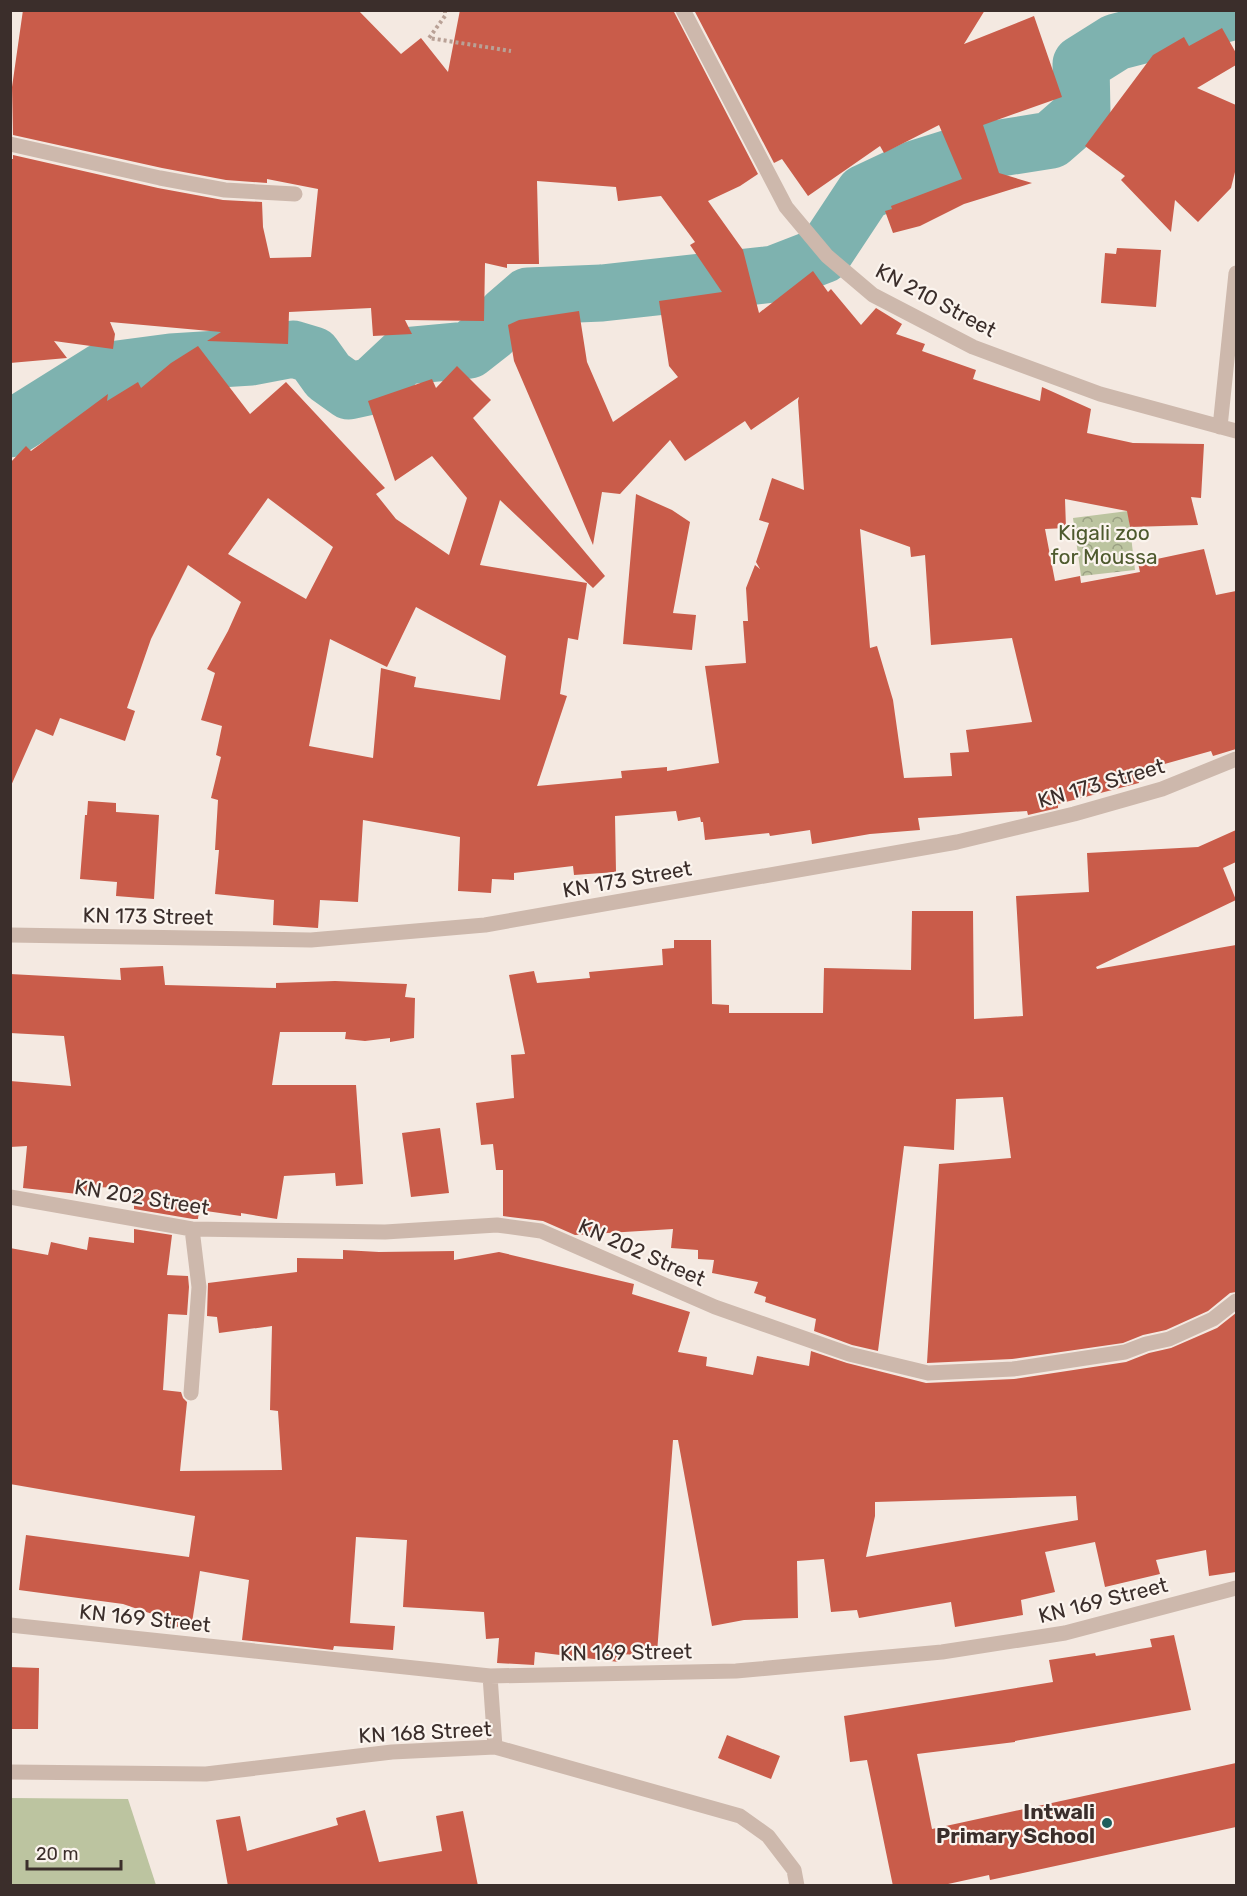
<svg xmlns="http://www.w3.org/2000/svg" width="1247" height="1896" font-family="Rubik,sans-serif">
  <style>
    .park { fill: url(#park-crowns) }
    .pitch { fill: #bcc4a0 }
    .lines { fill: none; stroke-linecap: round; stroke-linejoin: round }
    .river { stroke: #7eb2af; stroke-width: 57 }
    .building { fill: #c95c4a; fill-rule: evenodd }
    .path { stroke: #b9a196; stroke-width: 4; stroke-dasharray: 3 3; stroke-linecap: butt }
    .street { stroke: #cdb8ac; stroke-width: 15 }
    .poi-dot { fill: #1e5e5c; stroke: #fbf4ee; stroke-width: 2 }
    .labels { text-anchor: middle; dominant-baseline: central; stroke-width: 4.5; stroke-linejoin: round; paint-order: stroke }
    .street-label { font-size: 21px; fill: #3b2e2b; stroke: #fbf4ee }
    .park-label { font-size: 21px; fill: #4e5a2e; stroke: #fbf4ee }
    .poi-label { font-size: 21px; font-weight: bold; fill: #3b2e2b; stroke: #fbf4ee; text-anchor: end }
  </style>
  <defs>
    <pattern id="park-crowns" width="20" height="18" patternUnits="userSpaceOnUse" patternTransform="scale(1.5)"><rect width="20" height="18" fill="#bcc4a0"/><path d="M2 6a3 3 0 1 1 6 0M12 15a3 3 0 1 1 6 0" fill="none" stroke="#9aa083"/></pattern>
  </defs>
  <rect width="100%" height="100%" fill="#f4e9e1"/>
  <path class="park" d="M 1128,511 L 1135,570 L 1081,576 L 1073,518 Z"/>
  <path class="pitch" d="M 11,1798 L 128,1799 L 156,1885 L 11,1885 Z"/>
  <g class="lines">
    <path class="river" d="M 10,429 L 103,371 L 171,362 L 251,357 L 293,349 L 313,355 L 328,376 L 349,391 L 372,386 L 404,356 L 469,350 L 492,332 L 506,315 L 528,296 L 602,293 L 774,274 L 823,255 L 864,193 L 915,169 L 963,154 L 1051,140 L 1082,113 L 1081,64 L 1116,42 L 1236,11"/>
  </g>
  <path class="building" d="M 23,10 L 358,10 L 401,54 L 421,38 L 448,72 L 460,10 L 673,10 L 758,174 L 740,186 L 708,201 L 743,250 L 759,313 L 813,271 L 828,292 L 831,289 L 861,325 L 876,308 L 902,324 L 896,334 L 925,344 L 922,351 L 976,370 L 973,379 L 1040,401 L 1042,387 L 1091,409 L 1087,433 L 1133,443 L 1204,444 L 1201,498 L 1191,497 L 1198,525 L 1130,527 L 1127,511 L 1065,499 L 1066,528 L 1045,529 L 1055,581 L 1080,576 L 1081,583 L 1140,572 L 1138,563 L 1204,549 L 1216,595 L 1236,591 L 1236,749 L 1213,756 L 1211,751 L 1136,772 L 1139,783 L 1058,804 L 1058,808 L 1028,815 L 1027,811 L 918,818 L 920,830 L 870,834 L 812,844 L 810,830 L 770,836 L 769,833 L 705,840 L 703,822 L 701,822 L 700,817 L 678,821 L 676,811 L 615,816 L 616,872 L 574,875 L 573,866 L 514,873 L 514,880 L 492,879 L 491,893 L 458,891 L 460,837 L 363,820 L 358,902 L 320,900 L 318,928 L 273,925 L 274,900 L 215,894 L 219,850 L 215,850 L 218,800 L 211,798 L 221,757 L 216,755 L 222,726 L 201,720 L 215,673 L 207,669 L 228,631 L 241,602 L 188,565 L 151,639 L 127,708 L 135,711 L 125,741 L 60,718 L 53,736 L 36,729 L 10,788 L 10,463 L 26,446 L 31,451 L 108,394 L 107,401 L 138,382 L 141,388 L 171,363 L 198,346 L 250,414 L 286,382 L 385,488 L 376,494 L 396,519 L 449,555 L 467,498 L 432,456 L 395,481 L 368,401 L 432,379 L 436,388 L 457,366 L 491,400 L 473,418 L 605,576 L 593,588 L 500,500 L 480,565 L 587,583 L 578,640 L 568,638 L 560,694 L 567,696 L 537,786 L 622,778 L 621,771 L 667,767 L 667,771 L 719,763 L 705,666 L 746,663 L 743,621 L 748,621 L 746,588 L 755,565 L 760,569 L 756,562 L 769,523 L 759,520 L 772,478 L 804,490 L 798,401 L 799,397 L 751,430 L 745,421 L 685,461 L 670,440 L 620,494 L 602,492 L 593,545 L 514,361 L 508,325 L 519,320 L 579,311 L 587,362 L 613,422 L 678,377 L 669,366 L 659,301 L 722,292 L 690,245 L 695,242 L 661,196 L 618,201 L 616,187 L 537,181 L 539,264 L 507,264 L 507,268 L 485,263 L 484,321 L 405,320 L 412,334 L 373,336 L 371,308 L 289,312 L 288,344 L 207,341 L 221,332 L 110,322 L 115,334 L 113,349 L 54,341 L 67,358 L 10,363 L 10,159 L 13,159 L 13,155 L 158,188 L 223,200 L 262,202 L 263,227 L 270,258 L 311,257 L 318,189 L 267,179 L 267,183 L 226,180 L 162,168 L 13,135 L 12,87 ZM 268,498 L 333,547 L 306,599 L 228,554 ZM 860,529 L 910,547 L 911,557 L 925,555 L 931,645 L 1012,638 L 1032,722 L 966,730 L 969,752 L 950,753 L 952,776 L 904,778 L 893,700 L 877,646 L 870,648 ZM 416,607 L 506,656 L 500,700 L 414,687 L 416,677 L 381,668 L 373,758 L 309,746 L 330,639 L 387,667 Z
    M 694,10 L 985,10 L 964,44 L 1034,16 L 1062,97 L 983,125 L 999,173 L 1032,183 L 964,204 L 920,226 L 893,233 L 885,211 L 892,209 L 891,206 L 962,179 L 939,125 L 884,153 L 880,146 L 808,196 L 782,159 L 774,163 Z
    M 1222,28 L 1236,53 L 1236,65 L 1197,88 L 1236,105 L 1236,168 L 1231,188 L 1198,222 L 1175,200 L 1171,232 L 1121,180 L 1125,176 L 1085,146 L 1153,55 L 1184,37 L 1189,46 Z
    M 1117,248 L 1161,250 L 1156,307 L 1101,303 L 1105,253 L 1116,254 Z
    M 636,494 L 672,510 L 690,522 L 673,613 L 696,615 L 692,650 L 623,644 Z
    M 88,801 L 116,803 L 116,812 L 159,815 L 154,899 L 116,896 L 117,882 L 80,879 L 85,815 L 87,815 Z
    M 1236,830 L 1236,862 L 1223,868 L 1236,900 L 1096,967 L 1097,969 L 1236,945 L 1236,1292 L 1230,1293 L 1208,1311 L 1166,1330 L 1143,1335 L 1123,1343 L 1012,1359 L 927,1363 L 939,1164 L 1011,1158 L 1003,1097 L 956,1099 L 954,1150 L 904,1146 L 878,1351 L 852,1345 L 814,1331 L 816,1319 L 765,1302 L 766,1297 L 754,1293 L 758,1282 L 712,1273 L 714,1260 L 698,1259 L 698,1250 L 671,1248 L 673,1229 L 575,1235 L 543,1221 L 503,1216 L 503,1170 L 496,1170 L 493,1144 L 481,1145 L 476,1103 L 514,1098 L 511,1055 L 525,1054 L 509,975 L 534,971 L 537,983 L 590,978 L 589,972 L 663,965 L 662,949 L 674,948 L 674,940 L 711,940 L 712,1004 L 729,1005 L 729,1013 L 823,1013 L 824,968 L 911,970 L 912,911 L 973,911 L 974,1019 L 1023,1016 L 1016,896 L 1089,892 L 1087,853 L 1198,847 Z
    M 163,966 L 165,985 L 276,988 L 276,983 L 335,981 L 407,984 L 405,997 L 415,998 L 414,1038 L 390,1042 L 390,1038 L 365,1041 L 345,1039 L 346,1032 L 280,1032 L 272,1085 L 356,1085 L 363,1184 L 336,1186 L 335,1173 L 284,1176 L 277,1219 L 241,1213 L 241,1216 L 199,1210 L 198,1219 L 193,1219 L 134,1209 L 134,1188 L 88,1187 L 87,1195 L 23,1188 L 27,1146 L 10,1147 L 10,1081 L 71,1086 L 64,1036 L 10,1033 L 10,974 L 121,980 L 120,968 Z
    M 440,1128 L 449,1193 L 411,1197 L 402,1133 Z
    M 134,1229 L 172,1235 L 167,1275 L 188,1276 L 189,1287 L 187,1315 L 168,1314 L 163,1390 L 181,1392 L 183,1398 L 187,1402 L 180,1471 L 282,1470 L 278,1411 L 270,1410 L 272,1326 L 219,1333 L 217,1317 L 207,1316 L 208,1283 L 297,1272 L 297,1258 L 343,1259 L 343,1250 L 379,1252 L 454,1251 L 454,1260 L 499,1252 L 634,1284 L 632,1294 L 690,1312 L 678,1352 L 707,1357 L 706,1366 L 753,1375 L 757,1356 L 809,1366 L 811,1351 L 847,1363 L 926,1383 L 1014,1379 L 1126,1362 L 1149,1353 L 1171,1348 L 1217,1328 L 1236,1313 L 1236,1572 L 1209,1576 L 1206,1550 L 1156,1560 L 1160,1574 L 1105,1587 L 1095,1542 L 1045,1552 L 1055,1592 L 1021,1600 L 1023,1615 L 955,1627 L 951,1602 L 859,1618 L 857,1610 L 831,1612 L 824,1559 L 797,1561 L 798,1618 L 744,1620 L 712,1626 L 678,1440 L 673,1440 L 657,1653 L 639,1652 L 639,1655 L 620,1654 L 619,1662 L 535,1652 L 534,1665 L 497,1663 L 499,1638 L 486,1639 L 484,1612 L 403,1607 L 407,1540 L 356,1537 L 350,1623 L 395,1626 L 393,1650 L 334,1646 L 333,1650 L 242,1640 L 249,1580 L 200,1571 L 191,1629 L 160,1624 L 161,1617 L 123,1604 L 19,1590 L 26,1535 L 189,1557 L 195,1516 L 10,1484 L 10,1248 L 48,1255 L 51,1242 L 87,1250 L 89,1237 L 134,1243 ZM 1076,1496 L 1078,1520 L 866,1557 L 875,1516 L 875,1502 Z
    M 1174,1635 L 1191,1710 L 1015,1741 L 1015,1742 L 917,1754 L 932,1829 L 1236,1763 L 1236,1827 L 990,1880 L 989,1875 L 939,1886 L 893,1886 L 867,1760 L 850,1762 L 844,1716 L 1053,1682 L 1049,1660 L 1095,1653 L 1096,1656 L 1152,1647 L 1150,1639 Z
    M 10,1667 L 39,1668 L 38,1729 L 10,1729 Z
    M 727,1735 L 780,1756 L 771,1779 L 718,1758 Z
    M 365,1810 L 379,1862 L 442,1851 L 436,1816 L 463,1811 L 478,1886 L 228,1886 L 216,1820 L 240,1816 L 247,1851 L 338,1825 L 336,1818 Z"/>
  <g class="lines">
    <path class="path" d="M 445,10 L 445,16 L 429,38 L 511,51"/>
    <path class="street" d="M 683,10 L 786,207 L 827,256 L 873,295 L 973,347 L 1100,394 L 1236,431
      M 10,144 L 160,178 L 225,190 L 295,194
      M 1220,427 L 1236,273
      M 10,935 L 311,940 L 485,925 L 957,842 L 1074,814 L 1162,789 L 1236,759
      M 10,1197 L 192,1229 L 385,1232 L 497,1225 L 541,1231 L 715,1307 L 849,1354 L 928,1373 L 1013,1369 L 1125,1352 L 1146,1344 L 1169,1339 L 1213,1319 L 1236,1301
      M 191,1393 L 199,1287 L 192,1229
      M 10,1625 L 490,1676 L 736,1671 L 942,1652 L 1065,1633 L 1236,1588
      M 490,1676 L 495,1747
      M 10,1772 L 206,1774 L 392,1752 L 495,1747 L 740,1816 L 768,1836 L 794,1870 L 797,1886"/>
  </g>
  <circle class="poi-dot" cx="1107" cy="1823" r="6"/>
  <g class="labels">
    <g class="street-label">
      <text transform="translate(936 300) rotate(28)">KN 210 Street</text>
      <text transform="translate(1101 783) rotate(-16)">KN 173 Street</text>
      <text transform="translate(627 879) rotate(-10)">KN 173 Street</text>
      <text transform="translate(148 916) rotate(1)">KN 173 Street</text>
      <text transform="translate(142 1197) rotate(9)">KN 202 Street</text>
      <text transform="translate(642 1252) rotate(24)">KN 202 Street</text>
      <text transform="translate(1103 1600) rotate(-14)">KN 169 Street</text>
      <text transform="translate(145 1618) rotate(6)">KN 169 Street</text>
      <text transform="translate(626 1652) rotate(-1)">KN 169 Street</text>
      <text transform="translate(425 1732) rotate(-3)">KN 168 Street</text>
    </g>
    <g class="park-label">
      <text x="1104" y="532">Kigali zoo<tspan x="1104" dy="24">for Moussa</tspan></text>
    </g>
    <g class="poi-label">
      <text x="1095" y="1811">Intwali<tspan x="1095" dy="24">Primary School</tspan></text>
    </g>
  </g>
  <rect width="1247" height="1896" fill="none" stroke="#3b2e2b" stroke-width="24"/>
  <path d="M27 1860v9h94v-9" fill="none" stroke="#3b2e2b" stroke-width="3"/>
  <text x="36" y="1860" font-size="18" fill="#3b2e2b" stroke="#fbf4ee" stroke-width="4.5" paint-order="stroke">20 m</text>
</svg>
